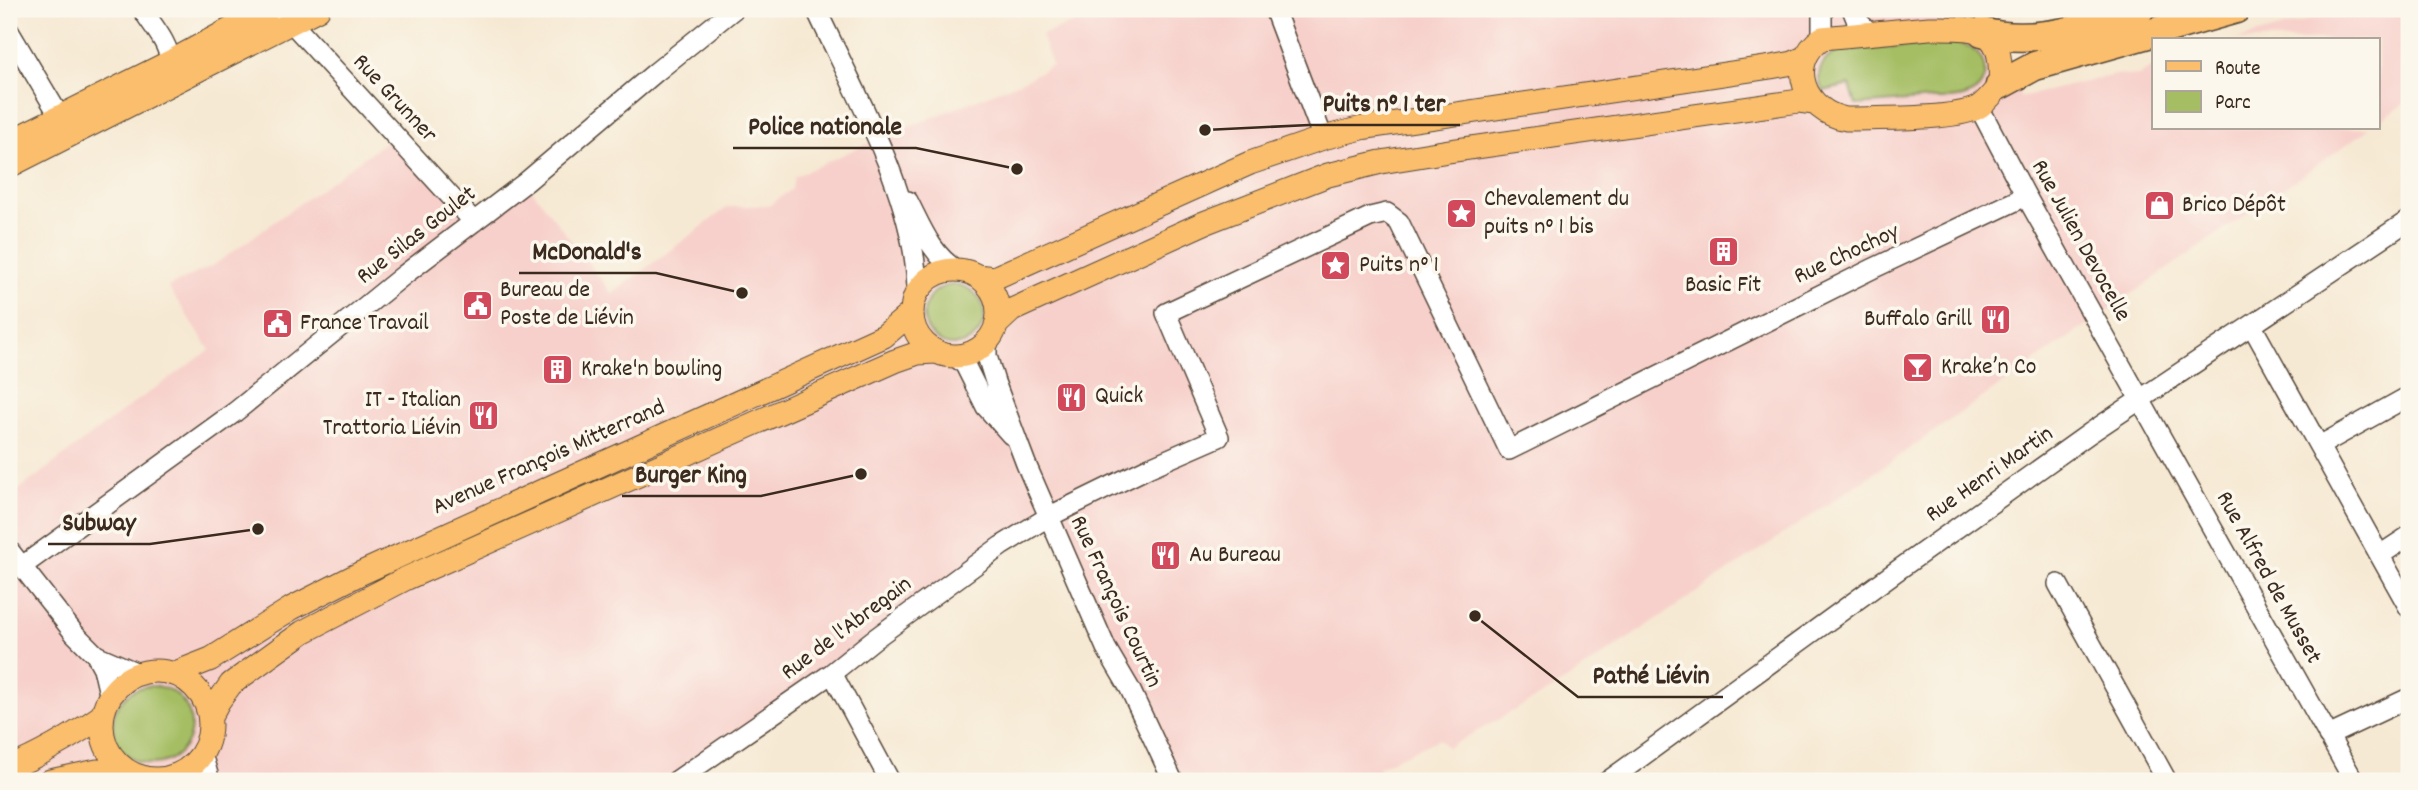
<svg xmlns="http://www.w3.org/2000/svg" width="2418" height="790" font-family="Dekko,sans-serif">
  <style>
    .built { fill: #f7d0cb }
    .green { fill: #a5be64; stroke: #707441; stroke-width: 2 }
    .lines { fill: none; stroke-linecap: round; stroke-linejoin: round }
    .minor-casing { stroke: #574739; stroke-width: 22 }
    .major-casing { stroke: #574739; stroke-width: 25 }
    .highway-casing { stroke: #574739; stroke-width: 31 }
    .minor { stroke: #fff; stroke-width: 19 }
    .major { stroke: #fabe6d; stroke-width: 23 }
    .highway { stroke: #fabe6d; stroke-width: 28 }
    .labels { text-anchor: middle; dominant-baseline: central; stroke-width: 7; stroke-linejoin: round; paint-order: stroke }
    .street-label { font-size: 24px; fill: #3b2a1e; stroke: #fbf7ec }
    .poi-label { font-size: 24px; fill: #3b2a1e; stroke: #fbf7ec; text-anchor: start }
    .leader { fill: none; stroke: #3b2a1e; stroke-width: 2.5 }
    .callout-dot { fill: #3b2a1e; stroke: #fbf7ec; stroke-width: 2.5 }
    .callout-label { font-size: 26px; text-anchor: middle; font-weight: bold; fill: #3b2a1e; stroke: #fbf7ec; stroke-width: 7; stroke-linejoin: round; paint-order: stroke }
  </style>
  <rect width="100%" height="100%" fill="#fbf7ec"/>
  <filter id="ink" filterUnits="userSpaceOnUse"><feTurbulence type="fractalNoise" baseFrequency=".0143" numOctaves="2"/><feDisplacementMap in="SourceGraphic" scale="14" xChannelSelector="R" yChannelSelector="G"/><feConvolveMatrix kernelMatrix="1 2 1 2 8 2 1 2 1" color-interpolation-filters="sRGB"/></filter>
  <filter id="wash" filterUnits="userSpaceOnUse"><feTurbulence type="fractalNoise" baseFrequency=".00686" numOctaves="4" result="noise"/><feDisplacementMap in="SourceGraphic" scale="28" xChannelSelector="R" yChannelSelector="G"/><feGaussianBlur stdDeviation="1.57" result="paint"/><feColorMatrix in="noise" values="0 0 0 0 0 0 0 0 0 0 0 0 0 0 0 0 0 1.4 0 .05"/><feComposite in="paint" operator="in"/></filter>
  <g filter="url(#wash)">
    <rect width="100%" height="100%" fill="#f6e9d3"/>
    <path class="built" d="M 1113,9 L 1978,9 L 2021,97 L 2119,74 L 2139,76 L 2154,66 L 2154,128 L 2370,128 L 1864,480 L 1556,687 L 1447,748 L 1439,739 L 1378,767 L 1384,781 L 1173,781 L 1048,517 L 676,781 L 9,781 L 9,497 L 134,403 L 210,350 L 168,287 L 214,265 L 395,135 L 474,222 L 526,182 L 612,294 L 728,207 L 770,205 L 792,189 L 794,177 L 855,149 L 1027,79 L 1052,65 L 1041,35 Z
      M 2349,9 L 2409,9 L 2409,100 L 2378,122 L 2378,40 L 2236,40 Z"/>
    <path class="green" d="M 1953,43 C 1987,43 1997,86 1966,96 C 1956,100 1944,99 1933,99 C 1908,101 1882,103 1856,105 L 1850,85 L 1823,91 C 1814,73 1822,59 1838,51 Z
      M924 315a30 30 0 1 1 60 0a30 30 0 1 1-60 0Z
      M113 725a39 39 0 1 1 78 0a39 39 0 1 1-78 0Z"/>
  </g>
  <g filter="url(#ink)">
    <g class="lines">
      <defs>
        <path id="minor" d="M 142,9 C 152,25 169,43 170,62
          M 279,9 L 474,222
          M 816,9 C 855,93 916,197 917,291
          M 1274,9 L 1323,138
          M 1852,9 L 1856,19 L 1869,32
          M 9,31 L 60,117
          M 1822,38 L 1822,9
          M 1979,107 L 2026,196 L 2354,781
          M 908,201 C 921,226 932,256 957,270
          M 2252,326 L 2409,608
          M 987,342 L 987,356 L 995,382 L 1026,464 L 1106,648 L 1130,689 L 1173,781
          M 956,357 L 965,365 L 986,407 L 1011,435
          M 2319,446 L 2409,396
          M 9,550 L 74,633 L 96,655 L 140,674
          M 2380,555 L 2409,536
          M 21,567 L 235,412 L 404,275 L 526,182 L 656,72 L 734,9
          M 2058,584 L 2167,781
          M 96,655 L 103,668 L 110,698
          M 832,673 L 890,781
          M 2328,736 L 2409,698
          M 202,754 L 210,781
          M 164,779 L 173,781
          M 676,781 L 832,673 L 873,640 L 1001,546 L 1048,517 L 1150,467 L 1219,437 L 1166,313 L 1370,217 L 1387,213 L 1399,222 L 1509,450 L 1872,269 L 2026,196
          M 1608,781 L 1898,570 L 2090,433 L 2409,220"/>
        <path id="major" d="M 1929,28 C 1979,28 2004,25 2000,85 C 1994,92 1986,103 1977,108 C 1951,120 1877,118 1846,119 C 1805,112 1785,65 1822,38 Z
          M 9,142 L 170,62 L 268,9
          M 9,166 L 318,9
          M912 313a43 43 0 1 1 86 0a43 43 0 1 1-86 0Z
          M 977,276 L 994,278 L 1250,163 L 1323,138 L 1362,128 L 1771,67 L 1793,63 L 1804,58
          M 996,325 L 1012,310 L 1204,223 L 1328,175 L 1381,162 L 1449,151 L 1799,101 L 1814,103
          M102 725a54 54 0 1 1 108 0a54 54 0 1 1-108 0Z
          M 173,674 L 211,659 L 292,608 L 359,574 L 884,336 L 911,313
          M 210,717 L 218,702 L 231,684 L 303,632 L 407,578 L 895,361 L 918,353 L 935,352
          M 9,768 C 43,754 73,736 103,715
          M 50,781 L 97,771 L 129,772"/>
        <path id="highway" d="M 1982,32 C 2034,46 2091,27 2140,9
          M 2000,85 L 2035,66 L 2236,9"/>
      </defs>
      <use href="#minor" class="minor-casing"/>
      <use href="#major" class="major-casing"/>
      <use href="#highway" class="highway-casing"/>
      <use href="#minor" class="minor"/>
      <use href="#major" class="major"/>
      <use href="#highway" class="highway"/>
    </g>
  </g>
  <defs>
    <symbol id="shop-square" viewBox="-11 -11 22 22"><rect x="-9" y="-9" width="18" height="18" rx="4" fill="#d1495b" stroke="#fbf7ec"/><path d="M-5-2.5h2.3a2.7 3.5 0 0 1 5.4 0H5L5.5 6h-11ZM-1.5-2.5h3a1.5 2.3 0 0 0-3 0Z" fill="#fff"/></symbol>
    <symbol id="sight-square" viewBox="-11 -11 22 22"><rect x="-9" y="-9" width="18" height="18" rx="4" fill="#d1495b" stroke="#fbf7ec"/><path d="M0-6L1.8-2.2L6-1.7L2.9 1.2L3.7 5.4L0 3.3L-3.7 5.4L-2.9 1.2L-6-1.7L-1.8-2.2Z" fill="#fff"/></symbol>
    <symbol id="building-square" viewBox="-11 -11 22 22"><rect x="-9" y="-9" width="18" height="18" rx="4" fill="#d1495b" stroke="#fbf7ec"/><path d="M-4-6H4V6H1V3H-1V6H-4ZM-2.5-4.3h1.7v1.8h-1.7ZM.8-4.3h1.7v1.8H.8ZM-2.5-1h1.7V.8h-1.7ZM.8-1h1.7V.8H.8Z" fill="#fff"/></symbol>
    <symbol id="civic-square" viewBox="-11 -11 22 22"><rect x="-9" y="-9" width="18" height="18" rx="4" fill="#d1495b" stroke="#fbf7ec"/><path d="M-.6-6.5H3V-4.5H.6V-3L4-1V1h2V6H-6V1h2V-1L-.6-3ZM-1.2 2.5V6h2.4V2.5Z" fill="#fff"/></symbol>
    <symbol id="restaurant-square" viewBox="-11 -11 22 22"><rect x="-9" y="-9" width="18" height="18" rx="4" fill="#d1495b" stroke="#fbf7ec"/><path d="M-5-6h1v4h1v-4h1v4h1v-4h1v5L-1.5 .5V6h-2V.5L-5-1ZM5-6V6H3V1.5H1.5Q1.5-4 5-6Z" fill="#fff"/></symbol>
    <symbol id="bar-square" viewBox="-11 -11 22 22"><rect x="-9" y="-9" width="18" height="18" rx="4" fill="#d1495b" stroke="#fbf7ec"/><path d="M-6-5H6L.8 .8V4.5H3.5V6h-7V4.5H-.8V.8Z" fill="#fff"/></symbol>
  </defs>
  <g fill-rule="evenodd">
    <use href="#shop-square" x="2142" y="188" width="35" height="35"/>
    <use href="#sight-square" x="1444" y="196" width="35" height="35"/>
    <use href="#building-square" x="1706" y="234" width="35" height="35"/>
    <use href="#sight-square" x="1318" y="248" width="35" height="35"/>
    <use href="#civic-square" x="460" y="288" width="35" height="35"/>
    <use href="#restaurant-square" x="1978" y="302" width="35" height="35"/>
    <use href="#civic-square" x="260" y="306" width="35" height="35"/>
    <use href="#bar-square" x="1900" y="350" width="35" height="35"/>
    <use href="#building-square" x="540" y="352" width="35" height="35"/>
    <use href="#restaurant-square" x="1054" y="380" width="35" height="35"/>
    <use href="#restaurant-square" x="466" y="398" width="35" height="35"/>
    <use href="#restaurant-square" x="1148" y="538" width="35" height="35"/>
  </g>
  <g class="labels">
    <g class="street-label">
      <text transform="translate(394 99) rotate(47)">Rue Grunner</text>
      <text transform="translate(417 236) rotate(-38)">Rue Silas Goulet</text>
      <text transform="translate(2080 241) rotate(61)">Rue Julien Devocelle</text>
      <text transform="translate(1847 255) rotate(-25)">Rue Chochoy</text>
      <text transform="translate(549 458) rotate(-24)">Avenue François Mitterrand</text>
      <text transform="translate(1990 475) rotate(-35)">Rue Henri Martin</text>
      <text transform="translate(2268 578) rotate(61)">Rue Alfred de Musset</text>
      <text transform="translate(1115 602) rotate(65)">Rue François Courtin</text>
      <text transform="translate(847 629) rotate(-37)">Rue de l'Abregain</text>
    </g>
    <g class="poi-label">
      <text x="1484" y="200">Chevalement du<tspan x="1484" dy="28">puits n° 1 bis</tspan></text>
      <text x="2182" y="206">Brico Dépôt</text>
      <text x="1359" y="266">Puits n° 1</text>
      <text x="1723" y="286" text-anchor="middle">Basic Fit</text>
      <text x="500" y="291">Bureau de<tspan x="500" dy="28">Poste de Liévin</tspan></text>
      <text x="1972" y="320" text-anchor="end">Buffalo Grill</text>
      <text x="300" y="324">France Travail</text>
      <text x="1941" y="368">Krake’n Co</text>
      <text x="581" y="370">Krake'n bowling</text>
      <text x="1095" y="397">Quick</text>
      <text x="461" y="401" text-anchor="end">IT - Italian<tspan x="461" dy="28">Trattoria Liévin</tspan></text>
      <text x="1189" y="556">Au Bureau</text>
    </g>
  </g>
  <path class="leader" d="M1205 130L1309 125H1460M1017 169L916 148H733M742 293L656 273H519M861 474L761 496H622M258 529L150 544H48M1475 616L1578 697H1723"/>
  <g class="callout-dot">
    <circle cx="1205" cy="130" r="7"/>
    <circle cx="1017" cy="169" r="7"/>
    <circle cx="742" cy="293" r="7"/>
    <circle cx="861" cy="474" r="7"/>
    <circle cx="258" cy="529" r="7"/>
    <circle cx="1475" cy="616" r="7"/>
  </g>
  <g class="callout-label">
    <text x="1384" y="111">Puits n° 1 ter</text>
    <text x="825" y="134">Police nationale</text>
    <text x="587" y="259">McDonald's</text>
    <text x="691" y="482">Burger King</text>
    <text x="99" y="530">Subway</text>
    <text x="1651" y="683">Pathé Liévin</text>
  </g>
  <rect width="2418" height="790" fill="none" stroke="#fbf7ec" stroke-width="35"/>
  <rect x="2152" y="38" width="228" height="91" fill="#fbf7ec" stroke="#aea59a" stroke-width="2"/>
  <rect x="2166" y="61" width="35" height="10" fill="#fabe6d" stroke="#aea59a" stroke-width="2"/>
  <text x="2215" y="74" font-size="21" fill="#3b2a1e">Route</text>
  <rect x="2166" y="91" width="35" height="21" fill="#a5be64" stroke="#aea59a" stroke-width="2"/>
  <text x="2215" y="108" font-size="21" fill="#3b2a1e">Parc</text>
</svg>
